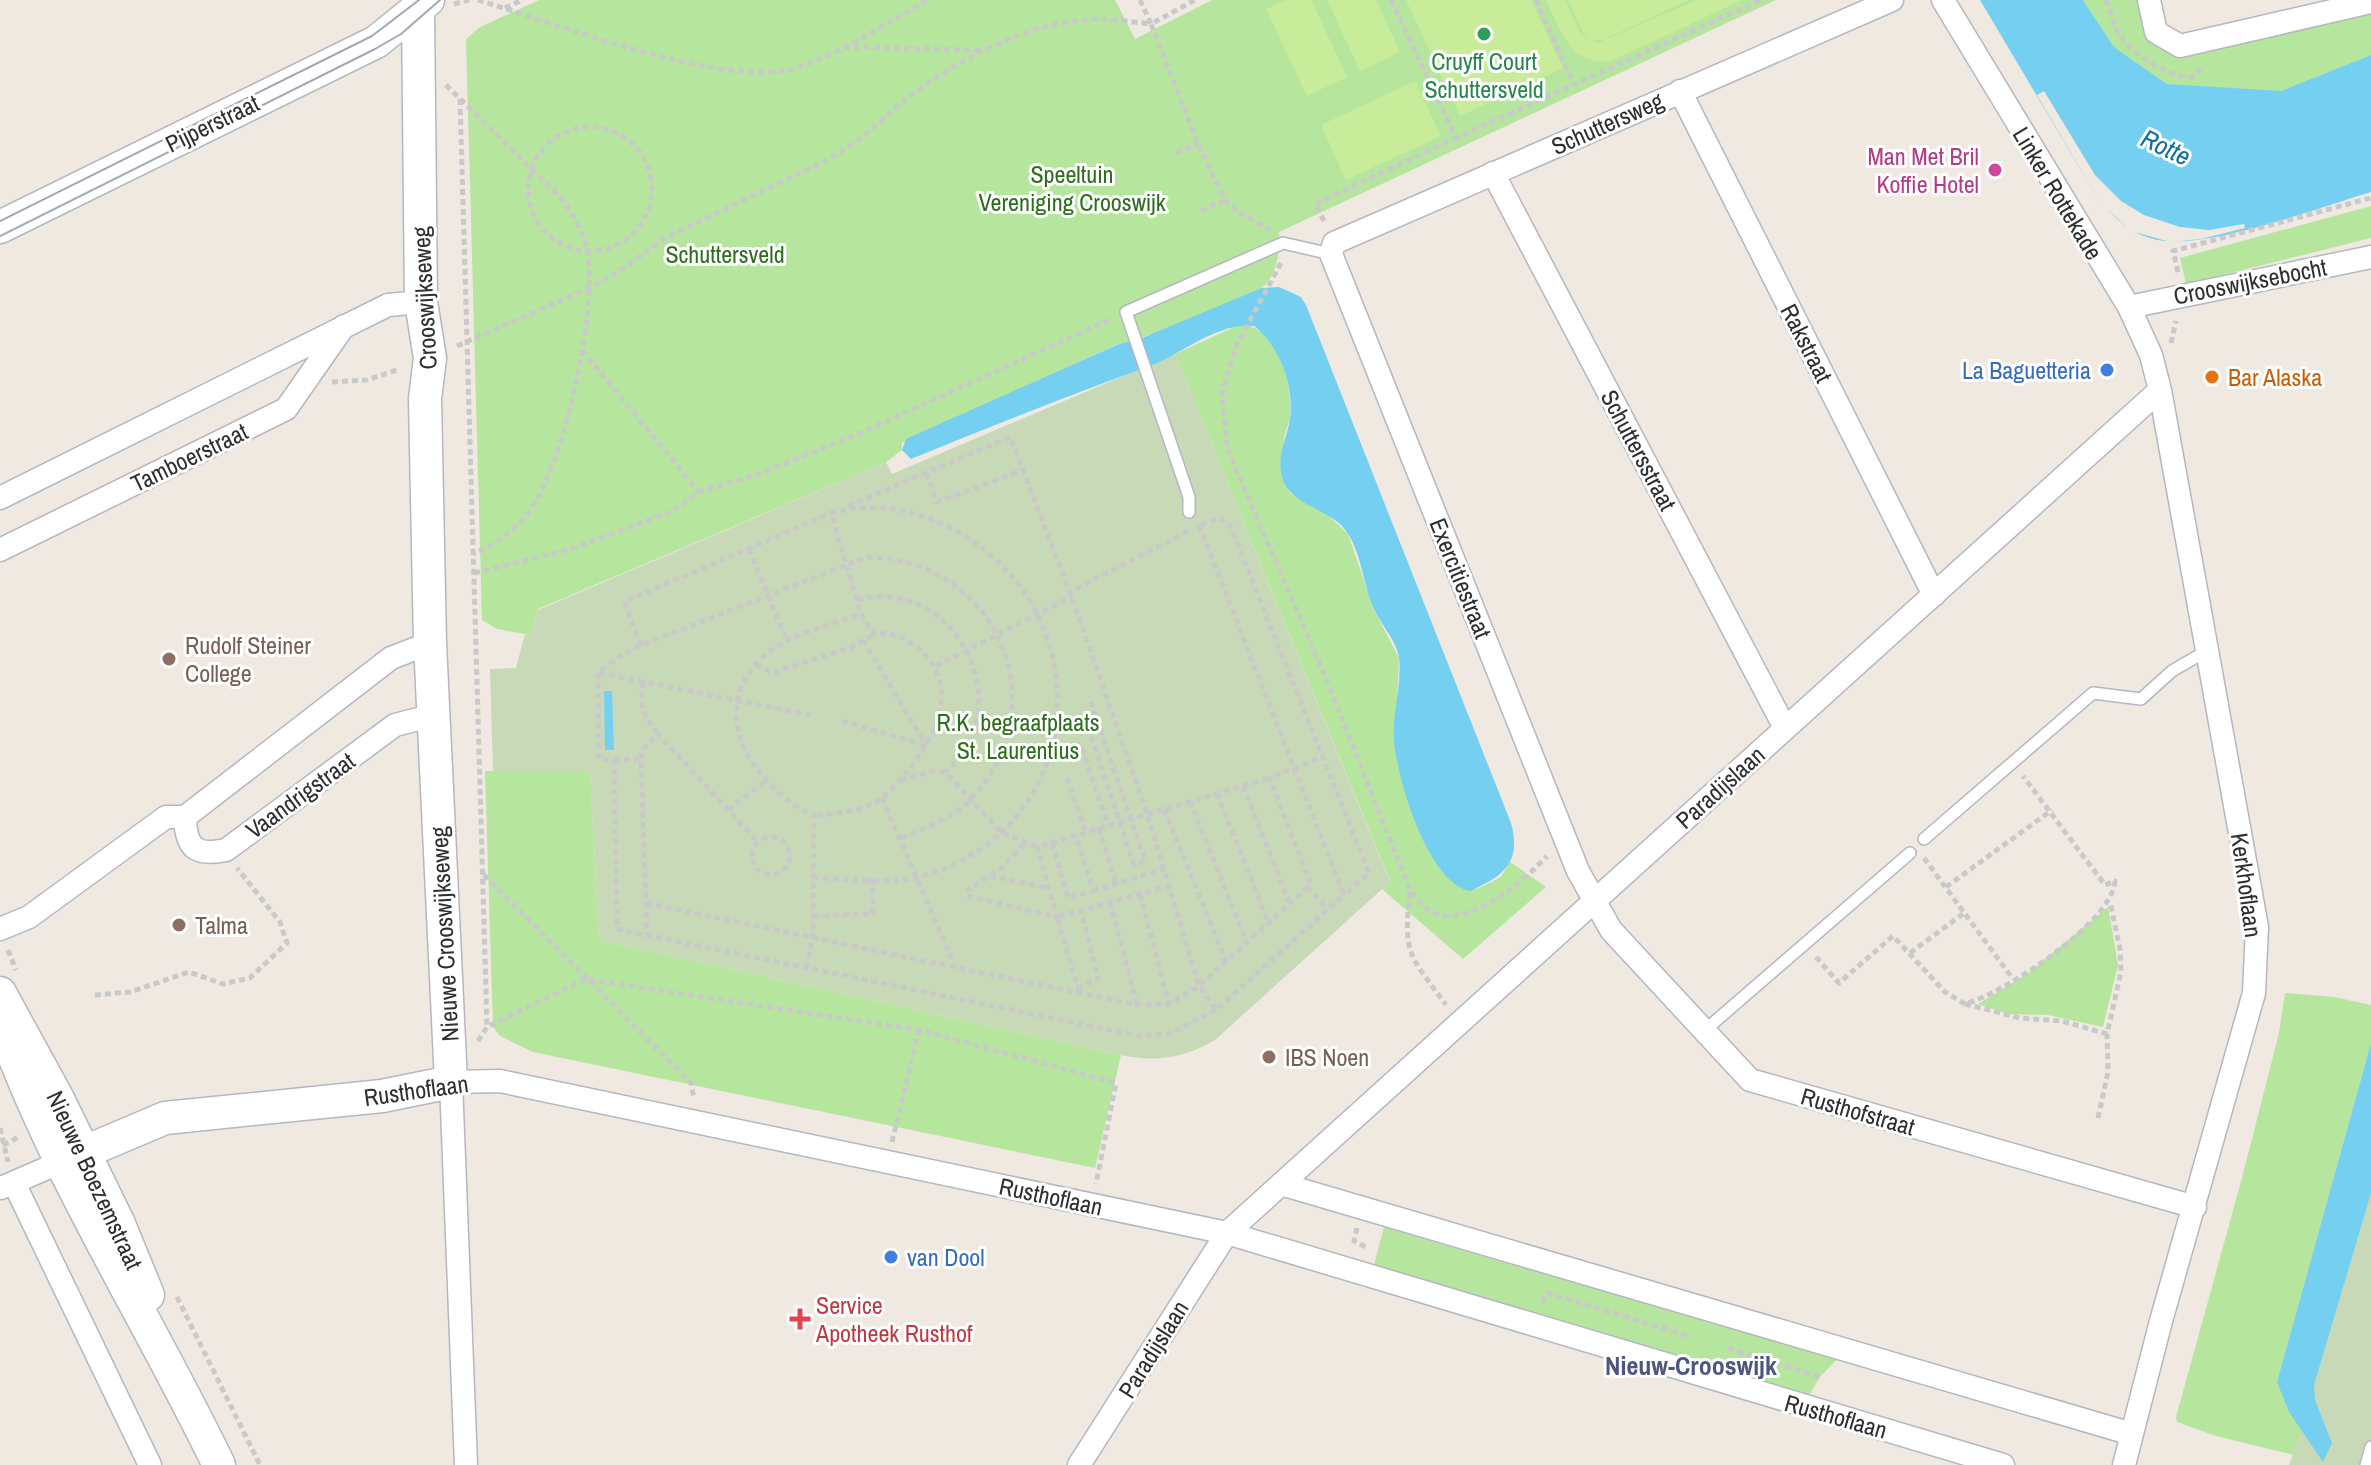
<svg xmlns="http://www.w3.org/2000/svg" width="2371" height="1465" font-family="'Archivo Narrow',sans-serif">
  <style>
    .green { fill: #b6e59e }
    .cemetery { fill: #c8d9b8 }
    .pitch { fill: #c9ec9a }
    .water { fill: #75cff0 }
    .pier { fill: #efe9e1 }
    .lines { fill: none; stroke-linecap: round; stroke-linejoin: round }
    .lane-casing { stroke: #b4b7c1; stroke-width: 14 }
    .street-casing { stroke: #b4b7c1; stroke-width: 25 }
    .secondary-casing { stroke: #b4b7c1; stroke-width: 35 }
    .path { stroke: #c9c9c9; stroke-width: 5; stroke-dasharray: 6 4; stroke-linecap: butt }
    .lane { stroke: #fff; stroke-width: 11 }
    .street { stroke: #fff; stroke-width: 22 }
    .secondary { stroke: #fff; stroke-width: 32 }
    .tram { stroke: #a3a6b8; stroke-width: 2 }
    .leisure-dot { fill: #2e9e5b; stroke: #fff; stroke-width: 3 }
    .hotel-dot { fill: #d1479c; stroke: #fff; stroke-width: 3 }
    .shop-dot { fill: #3f7fe0; stroke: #fff; stroke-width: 3 }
    .food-dot { fill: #e8710a; stroke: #fff; stroke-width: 3 }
    .education-dot { fill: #8d6e63; stroke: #fff; stroke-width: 3 }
    .health-dot { fill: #e0444e; stroke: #fff; stroke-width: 3 }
    .labels { text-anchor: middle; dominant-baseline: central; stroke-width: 6; stroke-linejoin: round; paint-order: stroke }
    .leisure-label { font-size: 24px; fill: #27864d; stroke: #fff }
    .street-label { font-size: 24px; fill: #2e2e2e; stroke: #fff }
    .hotel-label { font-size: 24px; fill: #b23c85; stroke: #fff; text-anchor: end }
    .park-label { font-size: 24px; fill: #2c6e1b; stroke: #fff }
    .shop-label { font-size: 24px; fill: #366cbe; stroke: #fff; text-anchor: end }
    .food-label { font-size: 24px; fill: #c56008; stroke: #fff; text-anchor: start }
    .education-label { font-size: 24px; fill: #785e54; stroke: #fff; text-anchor: start }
    .health-label { font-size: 24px; fill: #be3a42; stroke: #fff; text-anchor: start }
    .water-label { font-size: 26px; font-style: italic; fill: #0d6fa3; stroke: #fff }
    .neighbourhood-label { font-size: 26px; font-weight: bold; fill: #4d5680; stroke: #fff }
  </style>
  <rect width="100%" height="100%" fill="#efe9e1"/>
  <path class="green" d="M 539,0 L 1115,0 L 1135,39 L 1212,0 L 1776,0 L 1279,232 C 1281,251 1277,274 1262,288 C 1252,297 1133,343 1118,344 L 902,443 L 902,450 L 886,462 L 538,609 L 531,635 L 497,629 L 482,620 L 466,39 L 480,27 Z
    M 2083,0 L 2140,0 L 2149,41 L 2177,56 L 2371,11 L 2371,55 L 2281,92 L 2167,84 L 2114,47 Z
    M 2371,206 L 2371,238 L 2186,284 L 2180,258 Z
    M 1241,324 C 1278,328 1292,382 1290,414 C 1290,424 1283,434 1284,443 C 1284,460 1288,477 1290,493 L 1329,516 L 1348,534 L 1374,610 L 1399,658 L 1395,745 L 1413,813 L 1432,856 L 1477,889 L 1501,877 L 1510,862 L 1546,887 L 1463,959 L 1382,889 L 1390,881 L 1175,354 Z
    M 485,771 L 590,771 L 599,940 L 1121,1055 L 1095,1168 L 533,1052 L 500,1036 L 493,1027 Z
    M 2108,907 L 2118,965 L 2103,1027 L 2048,1015 L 2008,1014 L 1978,1004 L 2027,974 Z
    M 2285,993 L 2334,997 L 2371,1005 L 2371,1043 L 2277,1382 L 2323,1462 L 2216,1436 L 2177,1422 L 2176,1417 L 2242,1178 L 2279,1033 Z
    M 1384,1227 C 1535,1273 1688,1313 1840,1356 L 1820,1377 L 1808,1397 L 1544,1320 L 1374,1265 Z"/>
  <path class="cemetery" d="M 1175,354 L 1390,882 L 1215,1040 C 1187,1057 1158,1062 1126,1056 L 599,940 L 590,772 L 493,771 L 490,669 L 516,668 L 525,634 L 531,635 L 538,610 L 886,462 L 892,474 Z
    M 2371,1113 L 2371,1465 L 2289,1465 L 2306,1418 Z"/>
  <path class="pitch" d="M 1287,0 L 1311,0 L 1347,77 L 1307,96 L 1266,9 Z
    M 1327,0 L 1376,0 L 1400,52 L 1360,71 Z
    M 1406,0 L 1531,0 L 1563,68 L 1460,116 Z
    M 1546,0 L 1565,0 L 1580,32 L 1591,40 L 1582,31 L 1568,0 L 1689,0 L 1603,40 L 1592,40 L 1598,43 L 1696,0 L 1742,0 L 1611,61 C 1570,66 1561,31 1546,0 Z
    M 1415,81 L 1441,136 L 1346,180 L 1321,125 Z"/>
  <path class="water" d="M 1980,0 L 2083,0 L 2114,47 L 2167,84 L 2281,91 L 2371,55 L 2371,192 C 2320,207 2198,254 2150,238 C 2123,230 2107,210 2091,187 Z
    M 1279,287 L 1301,297 L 1306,305 L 1511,823 C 1522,863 1503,876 1470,891 C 1428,883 1398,781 1394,742 C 1392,714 1402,685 1399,657 C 1396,640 1381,625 1374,609 C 1362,583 1362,547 1341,525 C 1322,507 1290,504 1282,477 C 1277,456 1285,443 1289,424 C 1296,390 1281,347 1254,326 C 1218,322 1185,352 1152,365 C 1071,395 991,426 911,459 L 902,450 L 906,439 L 1119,344 L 1142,338 L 1262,288 Z
    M 604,691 L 612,691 L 614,750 L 605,750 Z
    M 2371,1043 L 2371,1193 L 2314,1385 L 2315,1400 L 2332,1443 L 2323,1462 L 2289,1412 L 2277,1382 Z"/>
  <path class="pier" d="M 2044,91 L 2095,175 L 2121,201 L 2144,215 L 2180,227 L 2209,230 L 2244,224 L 2245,228 L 2201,239 L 2170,242 L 2131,231 L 2104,206 L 2091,187 L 2037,95 Z"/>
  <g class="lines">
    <defs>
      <path id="lane" d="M 1189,512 L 1189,497 L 1126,312 L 1283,243 L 1331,254
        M 1924,839 L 2093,693 L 2141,699 L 2172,671 L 2208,650
        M 1704,1031 L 1910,853
        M 2366,1465 L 2371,1447"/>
      <path id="street" d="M 1892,0 L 1334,243 L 1331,254 L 1578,871 L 1611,930 L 1750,1080 L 2195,1207
        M 1943,0 L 2129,307 L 2151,355 L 2160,390 L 2257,927 L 2254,993 L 2161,1321 L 2124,1465
        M 2149,0 L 2156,32 L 2180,46 L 2371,2
        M 1680,91 L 1934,595
        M 1493,173 L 1785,728
        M 2129,307 L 2371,257
        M 0,498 L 388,305 L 421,302
        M 0,550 L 286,409 L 344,326
        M 185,817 C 186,849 196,856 226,850 L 395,725 L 434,715
        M 0,929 L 29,917 L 166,817 L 185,817 L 391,658 L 430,643
        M 14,1183 L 150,1465
        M 1281,1184 L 2132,1434
        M 1,1188 L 61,1162
        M 466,1465 L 451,1082 L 500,1081 L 1227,1233 L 2003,1465
        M 1079,1465 L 1227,1233 L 2160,390"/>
      <path id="secondary" d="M 0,227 L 376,42 L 428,0
        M 0,993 L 58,1099 L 119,1224 L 148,1295
        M 0,1019 C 56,1176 147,1316 219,1465
        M 61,1162 L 165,1118 L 382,1096 L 451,1082 L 430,643 L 425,399 L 430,358 L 421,302 L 418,9"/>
    </defs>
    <use href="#lane" class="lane-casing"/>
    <use href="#street" class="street-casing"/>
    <use href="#secondary" class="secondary-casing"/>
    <path class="path" d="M 478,0 C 551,22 722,88 792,69 C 840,55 884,24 928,0
      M 1140,0 L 1151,24 L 1195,0
      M 1391,0 L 1456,138 L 1761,0
      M 1536,0 L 1574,84
      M 2106,0 C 2110,10 2113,21 2117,31 C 2129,52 2169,78 2192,77 L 2203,66
      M 454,4 L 469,0
      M 505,8 L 522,0
      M 844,47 L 982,50
      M 446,85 L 564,201 C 574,216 583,232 587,250 C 599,305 564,464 530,510 C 516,530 495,544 473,554
      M 460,99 L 487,1027
      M528 189a62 62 0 1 1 124 0a62 62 0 1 1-124 0Z
      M 1176,153 L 1198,144
      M 1201,211 L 1225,200
      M 1324,221 L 1315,204 L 1456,138
      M 1281,263 L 1237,344 L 1222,393 L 1227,448 L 1327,681 L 1410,890 C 1415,896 1421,905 1427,909 C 1463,935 1524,881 1547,856
      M 2178,272 L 2173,251 L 2371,198
      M 2171,343 L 2176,321
      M 457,346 L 589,288 L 626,267 L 663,239 L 831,158 C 862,140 886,115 914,93 C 965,56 1031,21 1096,19 C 1114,19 1133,22 1151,24 L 1198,144 L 1225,200 L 1240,213 L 1271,230
      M 582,350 L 699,492
      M 332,382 L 367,380 L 400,369
      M 926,473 L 937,502 L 1023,470
      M 848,506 L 1010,437 L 1070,592
      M 1201,525 L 1219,518 L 1230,525 L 1369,873 L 1344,895
      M 1188,531 L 1070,592 L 1147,813 L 1199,986 L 1216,1010 L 1344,895 L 1199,525
      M 749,549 L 787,641
      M 474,573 L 571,549 L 673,511 L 699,492 L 759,474 L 860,433 L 1111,319
      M 857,600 C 955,573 1023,710 945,772
      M 863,640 L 926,745
      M 641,645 L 624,602 L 831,513
      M 756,664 L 772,673 L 852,647 L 874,634
      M 936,666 L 1073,596
      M 599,673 L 814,716
      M 644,682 C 638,705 644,716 658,734
      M 842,721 L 925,745
      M 1088,727 L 1134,865 L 1145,861 L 1089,696
      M 1082,748 L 1108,825
      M 641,759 L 642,750 L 658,734 L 758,842
      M 614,760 L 641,759 L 647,935
      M 1067,778 L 1086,832
      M 901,781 L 932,771 L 945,772 L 1001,832 L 1037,847
      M 1243,786 L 1289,902
      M 1217,793 L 1268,922
      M 882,798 L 955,966
      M 1190,801 L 1246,941
      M 1164,809 L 1226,961
      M 728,810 L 764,782
      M 1099,828 L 1116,884
      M752 856a19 19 0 1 1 38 0a19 19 0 1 1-38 0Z
      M 902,838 C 925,828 953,818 971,799 C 1060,704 995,558 867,557 L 641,645 L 618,657 L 598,673 L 599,759 L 614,760 L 617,929 L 1140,1036 L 1169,1034 L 1216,1010
      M 1052,843 L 1068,898 L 1093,891 L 1076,835
      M 1024,844 L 999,870 L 967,890 L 967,896 L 1057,917 L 1037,847 L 1269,778
      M 1924,858 L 2013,979
      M 484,875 L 691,1083 L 694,1099
      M 990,876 L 1048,888
      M 813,878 C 844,878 893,885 922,876 C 1090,829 1103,610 954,530 C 914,509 875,501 831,513 L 861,614
      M 1307,887 L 1328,909
      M 1946,887 L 2052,810
      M 1093,891 L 1164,869
      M 1410,892 C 1403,956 1409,954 1446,1005
      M 1140,894 L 1169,1004
      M 1110,902 L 1137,1005
      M 646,903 L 1137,1005 L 1169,1004 L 1199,986 L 1311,884 L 1269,778 L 1322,757
      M 813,916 L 873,914 L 872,878
      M 8,950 L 16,970
      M 1910,953 L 1964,913
      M 1816,957 L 1839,983 L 1893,936 L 1945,992 L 1965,1004 C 2004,993 2112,923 2115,881 L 2105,885 L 2023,776
      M 806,968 L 813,937 L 814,816 C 750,785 700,705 770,651 C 795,632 832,625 861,614 L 874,634 C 892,631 906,638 919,649 C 962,686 935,738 905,774 C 896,784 886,797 874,803 C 856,812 833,814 814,816
      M 1077,988 L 1098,979 L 1081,910
      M 1079,992 L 1057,917 L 1169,886
      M 95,995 L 130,992 L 189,972 L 223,984 L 250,978 L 287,943 L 280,922 L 237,868
      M 1965,1004 L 2020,1018 L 2062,1021 L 2107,1034
      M 478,1041 L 487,1027 L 586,979 L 919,1030 L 1116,1083 L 1096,1184
      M 2098,1118 L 2108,1072 L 2107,1034 L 2121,972 L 2120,949 L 2110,902
      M 0,1128 L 8,1162
      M 892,1142 L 919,1030
      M 3,1145 L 19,1137
      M 1357,1228 L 1354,1241 L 1368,1248
      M 177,1297 L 260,1465
      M 1542,1302 L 1547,1293 L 1692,1337
      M 1728,1348 L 1820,1377"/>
    <use href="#lane" class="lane"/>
    <use href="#street" class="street"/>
    <use href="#secondary" class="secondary"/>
    <path class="tram" d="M 0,221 L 372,36 L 419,0
      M 0,236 L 375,49 L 401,34 L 440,0"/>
  </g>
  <circle class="leisure-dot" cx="1484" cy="34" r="8"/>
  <circle class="hotel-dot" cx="1995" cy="170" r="8"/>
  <g class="shop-dot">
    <circle cx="2107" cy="370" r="8"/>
    <circle cx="891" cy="1257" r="8"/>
  </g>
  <circle class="food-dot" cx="2212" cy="377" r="8"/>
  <g class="education-dot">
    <circle cx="169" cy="659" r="8"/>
    <circle cx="179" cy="925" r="8"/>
    <circle cx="1269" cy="1057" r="8"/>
  </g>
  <path class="health-dot" d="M796 1307h8v8h8v8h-8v8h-8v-8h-8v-8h8z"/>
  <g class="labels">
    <g class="leisure-label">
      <text x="1484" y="61">Cruyff Court<tspan x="1484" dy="28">Schuttersveld</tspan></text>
    </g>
    <g class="street-label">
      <text transform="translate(212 123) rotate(-26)">Pijperstraat</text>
      <text transform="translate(1607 123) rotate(-24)">Schuttersweg</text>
      <text transform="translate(2058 193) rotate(59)">Linker Rottekade</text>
      <text transform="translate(2250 281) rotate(-11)">Crooswijksebocht</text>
      <text transform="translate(424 298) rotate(-93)">Crooswijkseweg</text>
      <text transform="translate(1807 343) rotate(63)">Rakstraat</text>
      <text transform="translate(1639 450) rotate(62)">Schuttersstraat</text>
      <text transform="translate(189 457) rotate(-26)">Tamboerstraat</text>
      <text transform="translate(1461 578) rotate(68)">Exercitiestraat</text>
      <text transform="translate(1720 787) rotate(-42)">Paradijslaan</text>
      <text transform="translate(300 795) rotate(-36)">Vaandrigstraat</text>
      <text transform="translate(2247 885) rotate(82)">Kerkhoflaan</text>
      <text transform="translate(444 934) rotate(-93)">Nieuwe Crooswijkseweg</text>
      <text transform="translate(416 1090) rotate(-8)">Rusthoflaan</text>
      <text transform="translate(1858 1111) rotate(16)">Rusthofstraat</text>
      <text transform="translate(95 1180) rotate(65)">Nieuwe Boezemstraat</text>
      <text transform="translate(1051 1196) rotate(12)">Rusthoflaan</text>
      <text transform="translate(1153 1349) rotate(-58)">Paradijslaan</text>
      <text transform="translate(1836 1416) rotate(16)">Rusthoflaan</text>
    </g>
    <g class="hotel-label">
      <text x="1979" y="156">Man Met Bril<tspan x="1979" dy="28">Koffie Hotel</tspan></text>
    </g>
    <g class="park-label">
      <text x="1072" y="174">Speeltuin<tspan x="1072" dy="28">Vereniging Crooswijk</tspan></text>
      <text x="725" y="254">Schuttersveld</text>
      <text x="1018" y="722">R.K. begraafplaats<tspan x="1018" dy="28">St. Laurentius</tspan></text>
    </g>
    <g class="shop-label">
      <text x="2091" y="370">La Baguetteria</text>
      <text x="907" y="1257" text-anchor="start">van Dool</text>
    </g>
    <g class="food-label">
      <text x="2228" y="377">Bar Alaska</text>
    </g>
    <g class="education-label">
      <text x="185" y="645">Rudolf Steiner<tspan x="185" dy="28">College</tspan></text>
      <text x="195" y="925">Talma</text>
      <text x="1285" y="1057">IBS Noen</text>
    </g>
    <g class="health-label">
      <text x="816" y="1305">Service<tspan x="816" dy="28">Apotheek Rusthof</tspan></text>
    </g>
    <g class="water-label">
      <text transform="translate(2166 147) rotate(25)">Rotte</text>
    </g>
    <g class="neighbourhood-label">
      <text x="1691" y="1365">Nieuw-Crooswijk</text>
    </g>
  </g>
</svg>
